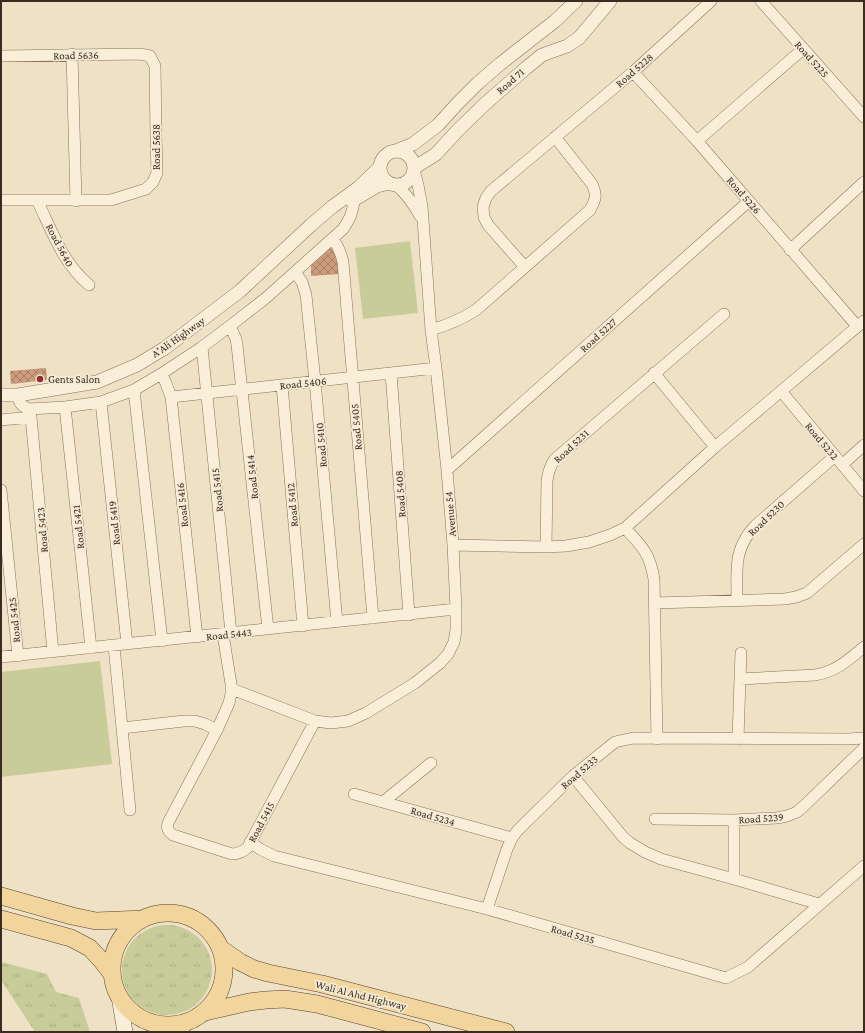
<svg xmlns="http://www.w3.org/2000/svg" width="865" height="1033" font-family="'Crimson Pro',serif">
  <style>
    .grass { fill: url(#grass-tufts) }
    .pitch { fill: #c7cc99 }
    .building { fill: url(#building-cross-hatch) }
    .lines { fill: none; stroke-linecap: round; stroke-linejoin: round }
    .minor-casing { stroke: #89725b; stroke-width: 12 }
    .tertiary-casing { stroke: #89725b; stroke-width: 14 }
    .secondary-casing { stroke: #6b543e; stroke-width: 16 }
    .primary-casing { stroke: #57412f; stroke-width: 18 }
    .minor { stroke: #f9eed8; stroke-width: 11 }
    .tertiary { stroke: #f9eed8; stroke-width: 13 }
    .secondary { stroke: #f9eed8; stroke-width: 15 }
    .primary { stroke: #f1d59d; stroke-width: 17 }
    .poi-dot { fill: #982b2f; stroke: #f5ebd5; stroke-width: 1.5 }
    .labels { text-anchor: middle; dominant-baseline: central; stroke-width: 3.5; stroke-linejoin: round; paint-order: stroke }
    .street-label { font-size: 11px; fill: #392b1f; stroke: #f5ebd5 }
    .poi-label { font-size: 11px; fill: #392b1f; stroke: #f5ebd5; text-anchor: start }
  </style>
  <defs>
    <pattern id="grass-tufts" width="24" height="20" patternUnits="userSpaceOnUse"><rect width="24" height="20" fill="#c7cc99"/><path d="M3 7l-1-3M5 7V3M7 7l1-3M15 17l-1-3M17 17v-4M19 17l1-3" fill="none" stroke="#acaf83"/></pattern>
    <pattern id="building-cross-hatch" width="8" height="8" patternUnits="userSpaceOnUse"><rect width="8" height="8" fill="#cc9b7b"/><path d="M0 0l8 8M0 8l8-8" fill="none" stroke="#a77f64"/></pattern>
  </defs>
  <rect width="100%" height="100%" fill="#eee1c5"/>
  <path class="grass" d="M122 970a45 45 0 1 1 90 0a45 45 0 1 1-90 0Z
    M 1,962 L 47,974 L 56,992 L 79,998 L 90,1032 L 35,1032 L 1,980 Z"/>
  <path class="pitch" d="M 410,241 L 418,313 L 363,319 L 355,248 Z
    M 100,661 L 112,764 L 1,777 L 1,672 Z"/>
  <path class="building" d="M 331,244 L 336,247 L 340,274 L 311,276 L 311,266 L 313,259 Z
    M 46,368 L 47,380 L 11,384 L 10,371 Z"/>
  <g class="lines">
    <defs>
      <path id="minor" d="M 761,1 L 864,117
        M 72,54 L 76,201
        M 1,56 L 140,54 L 150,56 L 155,66 L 156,136 L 157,173 L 153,182 L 146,189 L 111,200 L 1,200
        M 633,72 L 697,141 L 857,326
        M 697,141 L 803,49
        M 396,185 C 407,194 413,203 420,216
        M 37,200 C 52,231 62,262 89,285
        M 333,239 C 338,246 341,253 343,262 L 373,618
        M 790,250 L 864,182
        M 524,266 L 488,225 L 484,217 L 483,207 L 486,198 L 491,191 L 633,72 L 711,1
        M 295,272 L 302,282 L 306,295 L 315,381 L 337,622
        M 230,326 L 236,339 L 237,345 L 268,629
        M 431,330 C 448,325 462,319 476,310 L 590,210 C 596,199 597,195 592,184 L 555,137
        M 202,347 L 231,633
        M 391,373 L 409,615
        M 654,373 L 715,447
        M 161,374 L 165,381 L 171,397 L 197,637
        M 282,385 L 303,626
        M 134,390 L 162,641
        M 781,391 L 864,491
        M 18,395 C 19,403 21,406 29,409 L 65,407 L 101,402 L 134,390 L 161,374 L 202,347 L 230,326 L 267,297 L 343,229 C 350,219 353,212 354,200
        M 171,397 L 436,368
        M 101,402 L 127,644
        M 65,407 L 91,648
        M 29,409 L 31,417 L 53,652
        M 1,420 L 31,417
        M 842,465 L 864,445
        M 447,470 L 749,201
        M 1,490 L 18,656
        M 625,528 C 642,546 650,554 654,579 L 657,739
        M 453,545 L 546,547 L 566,546 L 589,542 L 610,535 L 625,528 L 715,447 L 864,321
        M 546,547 L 547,481 C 548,472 550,466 555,459 L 724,314
        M 737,600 C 737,571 733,549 755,526 L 835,456
        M 655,603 L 785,599 L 796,597 L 807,593 L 864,544
        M 223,634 L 231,684 L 231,694 L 229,703 L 217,730 L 169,821 C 166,827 167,831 173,835 L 232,854 C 239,854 243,852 248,847 L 315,721
        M 114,646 L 130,810
        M 1,657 L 456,609
        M 740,679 L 741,653
        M 232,689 L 315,721 L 331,723 L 348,721 L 366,713 L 415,683 L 440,663 L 448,654 L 454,642 L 456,630 L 456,609 L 453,545 L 447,470 L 436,368 L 431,330 L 422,206 L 418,185 L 414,170
        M 122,728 L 184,721 L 195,721 L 205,724 L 217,730
        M 738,739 L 740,679 L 815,675 C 837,671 847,661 864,647
        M 573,776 L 623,837 L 630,843 L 645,852 L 661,859 L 734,879 L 819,904
        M 354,794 L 512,838
        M 383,802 L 431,763
        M 655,819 L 734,820 L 777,818 L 787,816 L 797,812 L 805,805 L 864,748
        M 734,820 L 734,879
        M 250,842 L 260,849 L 274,856 L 487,909 L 726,978 L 748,967 L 864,866
        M 487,909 L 507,849 L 512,838 L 518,830 L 573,776 L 615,742 L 633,738 L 848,739 L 864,738"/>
      <path id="tertiary" d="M 398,150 L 413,144 L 438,125 L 457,104 L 478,83 L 500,64 L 555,21 L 576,1
        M380 168a17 17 0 1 1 34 0a17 17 0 1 1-34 0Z
        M 414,168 L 436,154 L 458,130 L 486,103 L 526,68 L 542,55 L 567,46 L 579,38 L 610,1
        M 352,201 L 377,186 L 389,183
        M 1,395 L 18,395 L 97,382 L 137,365 L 165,348 L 240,291 L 311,225 L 332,207 L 358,188 L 379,168"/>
      <path id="secondary" d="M 119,996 L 125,1032
        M 179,1032 L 185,1023"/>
      <path id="primary" d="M 1,896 L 72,916 L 96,921 L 143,919
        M112 969a56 56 0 1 1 112 0a56 56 0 1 1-112 0Z
        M 1,919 L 71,938 L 90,948 L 102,961 L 112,974
        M 220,948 L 240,962 L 254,969 L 268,973 L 322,984 L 506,1032
        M 205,1012 L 249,1002 L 266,1000 L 285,999 L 317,1004 L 422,1032"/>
    </defs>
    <use href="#minor" class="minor-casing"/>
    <use href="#tertiary" class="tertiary-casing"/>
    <use href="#secondary" class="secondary-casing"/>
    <use href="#primary" class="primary-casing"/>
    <use href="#minor" class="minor"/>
    <use href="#tertiary" class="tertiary"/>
    <use href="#secondary" class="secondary"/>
    <use href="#primary" class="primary"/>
  </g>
  <circle class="poi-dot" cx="40" cy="379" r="4"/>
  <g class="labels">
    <g class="street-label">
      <text transform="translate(76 55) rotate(-1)">Road 5636</text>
      <text transform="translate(812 59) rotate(48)">Road 5225</text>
      <text transform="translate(634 70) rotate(-41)">Road 5228</text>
      <text transform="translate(510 81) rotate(-41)">Road 71</text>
      <text transform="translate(156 147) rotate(-90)">Road 5638</text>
      <text transform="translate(744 195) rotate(49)">Road 5226</text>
      <text transform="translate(60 245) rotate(62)">Road 5640</text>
      <text transform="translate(598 335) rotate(-42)">Road 5227</text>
      <text transform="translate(178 337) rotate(-35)">A'Ali Highway</text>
      <text transform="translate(303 383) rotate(-6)">Road 5406</text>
      <text transform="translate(356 427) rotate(-95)">Road 5405</text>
      <text transform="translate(822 441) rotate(50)">Road 5232</text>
      <text transform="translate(321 445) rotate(-95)">Road 5410</text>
      <text transform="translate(571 446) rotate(-43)">Road 5231</text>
      <text transform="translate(252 477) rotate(-96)">Road 5414</text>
      <text transform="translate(217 490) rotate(-96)">Road 5415</text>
      <text transform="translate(400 494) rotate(-94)">Road 5408</text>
      <text transform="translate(182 505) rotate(-96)">Road 5416</text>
      <text transform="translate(292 505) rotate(-95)">Road 5412</text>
      <text transform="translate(450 514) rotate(-95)">Avenue 54</text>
      <text transform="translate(766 518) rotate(-44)">Road 5230</text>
      <text transform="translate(114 523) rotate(-96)">Road 5419</text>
      <text transform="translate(78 527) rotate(-96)">Road 5421</text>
      <text transform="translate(42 530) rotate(-95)">Road 5423</text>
      <text transform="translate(14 620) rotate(-96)">Road 5425</text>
      <text transform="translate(229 634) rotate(-6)">Road 5443</text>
      <text transform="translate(579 772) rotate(-41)">Road 5233</text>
      <text transform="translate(433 816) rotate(16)">Road 5234</text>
      <text transform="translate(761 818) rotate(-4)">Road 5239</text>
      <text transform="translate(261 822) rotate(-62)">Road 5415</text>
      <text transform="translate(573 934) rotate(16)">Road 5235</text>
      <text transform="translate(361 995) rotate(14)">Wali Al Ahd Highway</text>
    </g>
    <g class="poi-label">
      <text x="48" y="379">Gents Salon</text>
    </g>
  </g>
  <rect width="865" height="1033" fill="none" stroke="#392b1f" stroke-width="4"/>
</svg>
